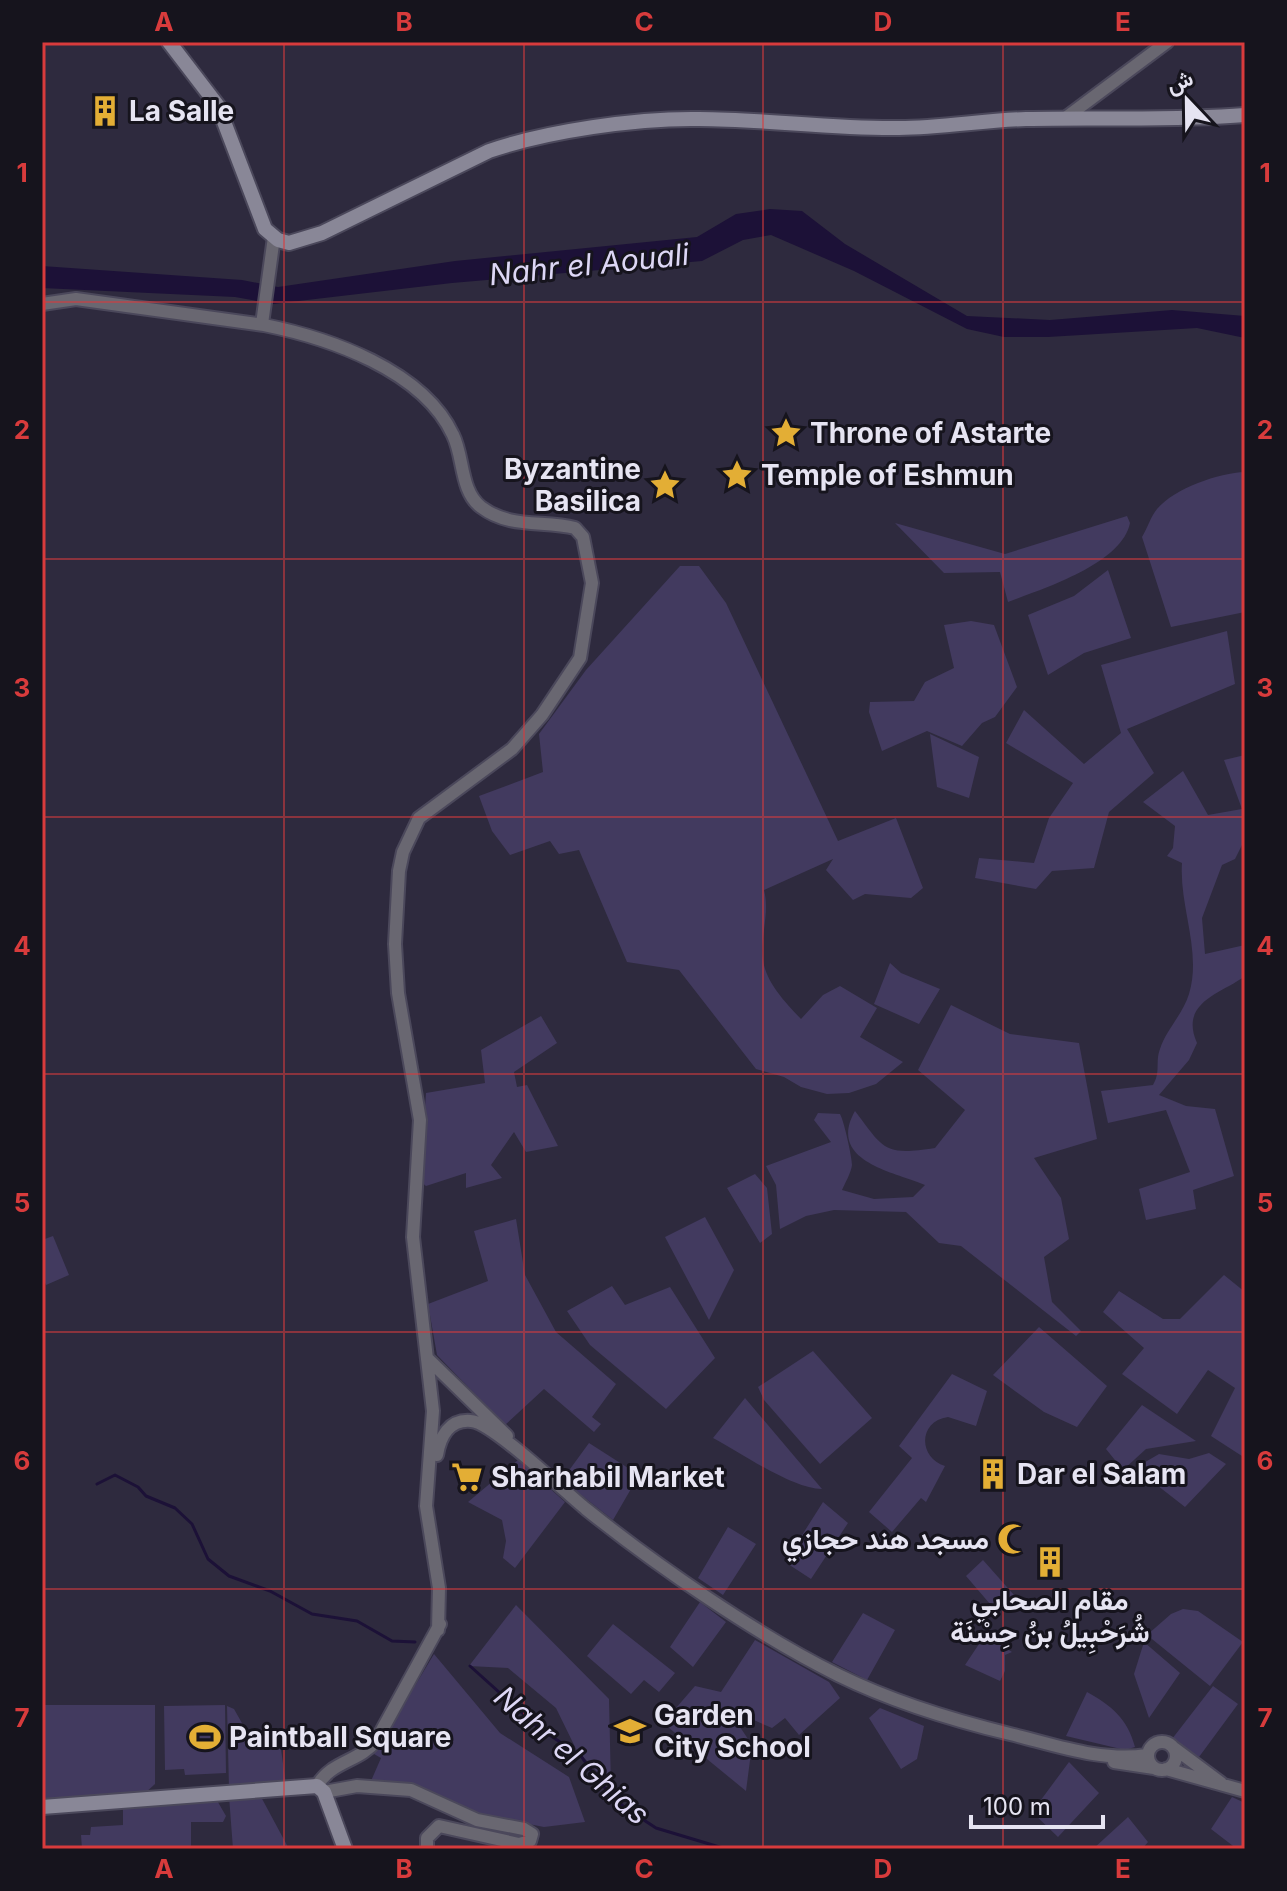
<svg xmlns="http://www.w3.org/2000/svg" width="1287" height="1891" font-family="Inter,Vazirmatn,sans-serif">
  <style>
    .green { fill: #423a5f }
    .water { fill: #1c1137 }
    .lines { fill: none; stroke-linecap: round; stroke-linejoin: round }
    .stream { stroke: #1c1137; stroke-width: 3 }
    .tertiary-casing { stroke: #4b485b; stroke-width: 16 }
    .secondary-casing { stroke: #4b485b; stroke-width: 18 }
    .tertiary { stroke: #696771; stroke-width: 12 }
    .secondary { stroke: #898797; stroke-width: 14 }
    .grid { fill: none; stroke: #d83b3c; stroke-width: 2; stroke-opacity: 0.55 }
    .labels { text-anchor: middle; dominant-baseline: central; stroke-width: 6; stroke-linejoin: round; paint-order: stroke }
    .poi-label { font-size: 28px; font-weight: bold; fill: #e6e4f2; stroke: #16141d; text-anchor: start }
    .water-label { font-size: 30px; font-style: italic; fill: #ddd7f5; stroke: #16141d }
    .neatline { fill: none; stroke: #d83b3c; stroke-width: 3 }
    .grid-label { font-size: 26px; text-anchor: middle; font-weight: bold; fill: #d83b3c }
  </style>
  <rect width="100%" height="100%" fill="#2e2a3e"/>
  <path class="green" d="M 1245,472 L 1245,612 L 1171,627 L 1142,537 C 1147,529 1151,516 1157,509 C 1175,488 1219,473 1245,472 Z
    M 1127,516 L 1130,523 C 1122,564 1042,589 1008,602 L 1000,572 L 944,573 L 895,523 L 1005,554 Z
    M 680,566 L 699,566 L 726,603 L 838,841 L 896,818 L 923,888 L 911,898 L 865,894 L 853,900 L 826,870 L 833,859 L 764,890 C 770,913 760,936 763,960 C 766,983 786,1003 801,1019 L 823,995 L 840,986 L 877,1008 L 860,1037 L 903,1062 L 876,1084 L 849,1093 L 827,1094 L 801,1087 L 784,1077 L 756,1069 L 679,970 L 627,962 L 579,850 L 559,854 L 550,841 L 510,855 L 492,831 L 479,796 L 543,772 L 539,734 L 586,670 Z
    M 1108,570 L 1131,638 L 1084,653 L 1048,675 L 1028,615 L 1074,596 Z
    M 971,621 L 994,625 L 1017,687 L 995,717 L 982,723 L 962,746 L 927,731 L 882,751 L 869,712 L 870,702 L 914,701 L 925,682 L 954,668 L 944,625 Z
    M 1227,631 L 1235,684 L 1127,729 L 1154,773 L 1109,812 L 1094,868 L 1052,871 L 1036,889 L 975,878 L 979,858 L 1034,863 L 1049,818 L 1073,783 L 1006,743 L 1024,710 L 1084,764 L 1121,733 L 1101,665 Z
    M 930,734 L 979,757 L 969,798 L 937,787 Z
    M 1245,755 L 1245,839 L 1235,859 L 1222,865 L 1202,918 L 1205,954 L 1245,945 L 1245,976 C 1221,994 1179,1002 1197,1043 L 1189,1060 L 1159,1095 L 1186,1106 L 1215,1109 L 1234,1176 L 1193,1190 L 1196,1209 L 1146,1220 L 1139,1189 L 1190,1172 L 1166,1110 L 1108,1123 L 1101,1091 L 1153,1085 C 1161,1072 1155,1062 1160,1049 C 1166,1030 1183,1014 1189,994 C 1202,951 1179,907 1182,863 L 1167,856 L 1173,848 L 1175,826 L 1143,802 L 1183,771 L 1208,815 L 1242,809 L 1224,760 Z
    M 890,963 L 901,973 L 940,989 L 919,1024 L 874,1004 Z
    M 951,1005 L 1010,1034 L 1079,1043 L 1097,1139 L 1034,1158 L 1061,1198 L 1069,1239 L 1044,1257 L 1052,1302 L 1081,1331 L 1076,1336 L 961,1246 L 939,1243 L 906,1212 L 834,1210 L 806,1216 L 780,1229 L 776,1185 L 766,1166 L 831,1142 L 814,1120 L 818,1113 L 840,1114 C 844,1121 852,1157 852,1165 C 851,1173 845,1183 842,1190 L 874,1199 L 913,1197 L 925,1185 C 896,1172 826,1162 855,1111 C 884,1149 883,1156 935,1148 L 965,1110 L 918,1070 Z
    M 541,1016 L 557,1043 L 514,1072 L 517,1087 L 527,1085 L 558,1146 L 526,1152 L 514,1132 L 491,1165 L 502,1178 L 466,1188 L 466,1173 L 426,1186 L 420,1181 L 426,1093 L 485,1083 L 481,1050 Z
    M 755,1174 L 767,1188 L 772,1234 L 760,1243 L 727,1188 Z
    M 705,1217 L 734,1270 L 709,1320 L 665,1237 Z
    M 516,1219 L 525,1275 L 556,1332 L 616,1384 L 592,1417 L 601,1424 L 594,1432 L 544,1389 L 505,1425 L 437,1355 L 428,1304 L 488,1281 L 474,1231 Z
    M 53,1236 L 69,1275 L 46,1285 L 42,1277 L 42,1240 Z
    M 1224,1275 L 1245,1292 L 1245,1458 L 1211,1436 L 1235,1388 L 1208,1370 L 1177,1414 L 1122,1374 L 1144,1348 L 1103,1312 L 1119,1291 L 1163,1319 L 1180,1319 Z
    M 612,1286 L 625,1305 L 670,1287 L 715,1358 L 666,1409 L 590,1345 L 567,1311 Z
    M 1039,1327 L 1107,1386 L 1077,1427 L 1044,1412 L 993,1375 Z
    M 813,1351 L 872,1418 L 820,1464 L 764,1400 L 758,1387 Z
    M 952,1374 L 987,1391 L 976,1426 L 948,1417 C 918,1421 918,1458 945,1466 L 926,1502 L 921,1498 L 892,1532 L 869,1512 L 912,1458 L 899,1446 Z
    M 745,1398 L 822,1489 C 792,1489 740,1452 713,1438 Z
    M 1142,1405 L 1196,1441 L 1146,1449 L 1123,1470 L 1106,1449 Z
    M 589,1443 L 639,1475 L 613,1520 L 562,1480 Z
    M 1209,1453 L 1226,1464 L 1185,1507 L 1135,1468 L 1159,1454 L 1189,1459 Z
    M 518,1460 L 565,1502 L 515,1568 L 503,1558 L 506,1541 L 502,1520 L 468,1502 Z
    M 823,1502 L 848,1523 L 811,1579 L 785,1562 Z
    M 728,1527 L 756,1544 L 723,1595 L 698,1578 Z
    M 983,1560 L 1014,1595 L 996,1611 L 966,1576 Z
    M 700,1602 L 726,1622 L 693,1667 L 670,1647 Z
    M 516,1605 L 609,1699 L 611,1787 L 576,1749 L 556,1708 L 508,1668 L 469,1666 Z
    M 1183,1609 L 1198,1611 L 1243,1642 L 1210,1686 L 1147,1635 L 1171,1614 Z
    M 863,1613 L 895,1630 L 867,1680 L 832,1662 Z
    M 613,1624 L 675,1673 L 659,1692 L 644,1680 L 631,1694 L 587,1656 Z
    M 985,1635 L 1012,1652 L 1005,1655 L 1005,1671 L 1000,1681 L 965,1665 Z
    M 755,1640 L 829,1682 L 840,1698 L 799,1735 L 785,1718 L 772,1728 L 740,1714 L 734,1718 L 752,1745 L 746,1791 L 663,1723 L 695,1686 L 721,1692 Z
    M 1144,1642 L 1180,1673 L 1149,1718 L 1134,1674 Z
    M 434,1654 L 500,1733 L 569,1777 L 585,1822 L 544,1827 L 482,1815 L 413,1785 L 371,1781 L 381,1758 L 374,1754 Z
    M 1213,1686 L 1238,1704 L 1199,1757 L 1172,1739 Z
    M 1087,1692 C 1111,1705 1128,1719 1135,1747 L 1125,1750 L 1066,1736 Z
    M 42,1705 L 155,1705 L 155,1784 L 144,1794 L 42,1801 Z
    M 225,1705 L 226,1773 L 185,1775 L 184,1769 L 165,1770 L 164,1706 Z
    M 227,1706 L 234,1709 L 251,1739 L 281,1749 L 286,1785 L 229,1789 Z
    M 880,1708 L 924,1726 L 917,1759 L 901,1769 L 869,1718 Z
    M 1069,1762 L 1099,1793 L 1058,1837 L 1032,1812 Z
    M 260,1795 L 289,1849 L 233,1849 L 229,1796 Z
    M 215,1797 L 226,1816 L 223,1822 L 191,1822 L 191,1849 L 82,1849 L 81,1835 L 90,1835 L 91,1827 L 123,1825 L 123,1804 Z
    M 1232,1797 L 1245,1803 L 1245,1849 L 1237,1849 L 1211,1829 Z
    M 1128,1817 L 1148,1842 L 1142,1849 L 1093,1849 Z"/>
  <path class="water" d="M 770,209 L 802,211 L 845,244 L 967,316 L 1050,320 L 1172,310 L 1245,316 L 1245,338 L 1197,328 L 1048,337 L 1004,337 L 967,329 L 854,271 L 771,235 L 743,240 L 702,261 L 452,283 L 273,304 L 235,297 L 42,288 L 42,266 L 242,280 L 278,287 L 455,261 L 697,237 L 736,214 Z"/>
  <g class="lines">
    <path class="stream" d="M 97,1484 L 115,1475 L 138,1487 L 146,1496 L 175,1508 L 192,1524 L 208,1559 L 229,1576 L 270,1591 L 312,1614 L 357,1621 L 392,1641 L 415,1642
      M 470,1666 L 539,1728 L 581,1756 L 599,1782 L 624,1807 L 656,1828 L 726,1849"/>
    <defs>
      <path id="tertiary" d="M 1064,119 L 1167,42
        M 42,304 L 76,299 L 264,325 C 329,338 423,370 453,435 C 464,457 460,491 481,507 C 510,529 543,520 575,528 L 583,537 L 592,583 L 580,658 L 542,715 L 512,749 L 419,818 L 403,852 L 399,871 L 395,944 L 398,993 L 420,1120 L 413,1237 L 433,1411 L 426,1506 L 439,1588 L 438,1630
        M 262,324 L 274,237
        M 427,1358 L 507,1436
        M 437,1455 C 440,1437 449,1419 471,1421 C 492,1422 565,1492 586,1509 C 657,1566 757,1635 838,1675 C 893,1702 952,1720 1010,1734 C 1055,1745 1101,1762 1147,1755
        M1148 1756a14 14 0 1 1 28 0a14 14 0 1 1-28 0Z
        M 1174,1748 L 1221,1783
        M 1114,1762 L 1154,1768
        M 1166,1769 L 1245,1791
        M 317,1786 C 331,1761 359,1762 376,1741 L 440,1624
        M 324,1792 L 357,1786 L 411,1790 L 477,1820 L 524,1829 L 532,1834 L 530,1841 L 519,1844 L 439,1826 L 427,1838 L 427,1849"/>
      <path id="secondary" d="M 169,42 L 218,106 L 265,229 L 278,240 L 289,243 L 322,233 L 489,151 C 547,131 637,118 699,119 C 765,119 832,129 899,128 C 942,128 984,120 1026,119 C 1100,117 1172,121 1245,115
        M 42,1807 L 317,1786 L 324,1792 L 345,1849"/>
    </defs>
    <use href="#tertiary" class="tertiary-casing"/>
    <use href="#secondary" class="secondary-casing"/>
    <use href="#tertiary" class="tertiary"/>
    <use href="#secondary" class="secondary"/>
  </g>
  <path class="grid" d="M 284,42 L 284,1849M 524,42 L 524,1849M 763,42 L 763,1849M 1003,42 L 1003,1849M 42,302 L 1245,302M 42,559 L 1245,559M 42,817 L 1245,817M 42,1074 L 1245,1074M 42,1332 L 1245,1332M 42,1589 L 1245,1589"/>
  <defs>
    <symbol id="building-bare" viewBox="-9 -9 18 18"><path d="M-4-6H4V6H1V3H-1V6H-4ZM-2.5-4.3h1.7v1.8h-1.7ZM.8-4.3h1.7v1.8H.8ZM-2.5-1h1.7V.8h-1.7ZM.8-1h1.7V.8H.8Z" fill="#e3ae35" stroke="#16141d" stroke-width="2.5" paint-order="stroke"/></symbol>
    <symbol id="sight-bare" viewBox="-9 -9 18 18"><path d="M0-6L1.8-2.2L6-1.7L2.9 1.2L3.7 5.4L0 3.3L-3.7 5.4L-2.9 1.2L-6-1.7L-1.8-2.2Z" fill="#e3ae35" stroke="#16141d" stroke-width="2.5" paint-order="stroke"/></symbol>
    <symbol id="supermarket-bare" viewBox="-9 -9 18 18"><path d="M-6-5.5h2.5l.6 2H6L4.5 2H-2.5L-4.4-4H-6ZM-1.5 3.2a1.3 1.3 0 1 0 .1 0ZM3 3.2a1.3 1.3 0 1 0 .1 0Z" fill="#e3ae35" stroke="#16141d" stroke-width="2.5" paint-order="stroke"/></symbol>
    <symbol id="mosque-bare" viewBox="-9 -9 18 18"><path d="M3.5-4.9A6 6 0 1 0 3.5 4.9A5 5 0 1 1 3.5-4.9Z" fill="#e3ae35" stroke="#16141d" stroke-width="2.5" paint-order="stroke"/></symbol>
    <symbol id="school-bare" viewBox="-9 -9 18 18"><path d="M0-5L7-2L0 1L-7-2ZM-4 1L0 2.5L4 1V4Q0 6-4 4Z" fill="#e3ae35" stroke="#16141d" stroke-width="2.5" paint-order="stroke"/></symbol>
    <symbol id="stadium-bare" viewBox="-9 -9 18 18"><path d="M0-5a6.5 5 0 1 0 0 10a6.5 5 0 1 0 0-10ZM-3.5-1.8h7v3.6h-7Z" fill="#e3ae35" stroke="#16141d" stroke-width="2.5" paint-order="stroke"/></symbol>
  </defs>
  <g fill-rule="evenodd">
    <use href="#building-bare" x="83" y="89" width="44" height="44"/>
    <use href="#sight-bare" x="764" y="411" width="44" height="44"/>
    <use href="#sight-bare" x="715" y="453" width="44" height="44"/>
    <use href="#sight-bare" x="643" y="463" width="44" height="44"/>
    <use href="#building-bare" x="971" y="1452" width="44" height="44"/>
    <use href="#supermarket-bare" x="445" y="1455" width="44" height="44"/>
    <use href="#mosque-bare" x="991" y="1517" width="44" height="44"/>
    <use href="#building-bare" x="1028" y="1540" width="44" height="44"/>
    <use href="#school-bare" x="608" y="1709" width="44" height="44"/>
    <use href="#stadium-bare" x="183" y="1715" width="44" height="44"/>
  </g>
  <g class="labels">
    <g class="poi-label">
      <text x="129" y="111">La Salle</text>
      <text x="810" y="433">Throne of Astarte</text>
      <text x="641" y="469" text-anchor="end">Byzantine<tspan x="641" dy="32">Basilica</tspan></text>
      <text x="761" y="475">Temple of Eshmun</text>
      <text x="1017" y="1474">Dar el Salam</text>
      <text x="491" y="1477">Sharhabil Market</text>
      <text x="989" y="1539" text-anchor="end">مسجد هند حجازي</text>
      <text x="1050" y="1600" text-anchor="middle">مقام الصحابي<tspan x="1050" dy="32">شُرَحْبِيلُ بنُ حِسْنَة</tspan></text>
      <text x="654" y="1715">Garden<tspan x="654" dy="32">City School</tspan></text>
      <text x="229" y="1737">Paintball Square</text>
    </g>
    <g class="water-label">
      <text transform="translate(589 264) rotate(-6)">Nahr el Aouali</text>
      <text transform="translate(572 1755) rotate(41)">Nahr el Ghias</text>
    </g>
  </g>
  <rect width="1287" height="1891" fill="none" stroke="#16141d" stroke-width="88"/>
  <g transform="translate(1187 100) rotate(338)" stroke="#16141d" stroke-width="6" paint-order="stroke">
  <path d="M0-6L14 30L0 20L-14 30Z" fill="#e6e4f2"/>
  <text y="-12" font-size="22" font-weight="bold" text-anchor="middle" fill="#e6e4f2">ش</text>
  </g>
  <path d="M971 1815v12h132v-12" fill="none" stroke="#e6e4f2" stroke-width="4"/>
  <text x="983" y="1815" font-size="24" fill="#e6e4f2" stroke="#16141d" stroke-width="6" paint-order="stroke">100 m</text>
  <rect x="44" y="44" width="1199" height="1803" class="neatline"/>
  <g class="grid-label">
    <text x="164" y="31">A</text>
    <text x="404" y="31">B</text>
    <text x="644" y="31">C</text>
    <text x="883" y="31">D</text>
    <text x="1123" y="31">E</text>
    <text x="22" y="182">1</text>
    <text x="1265" y="182">1</text>
    <text x="22" y="439">2</text>
    <text x="1265" y="439">2</text>
    <text x="22" y="697">3</text>
    <text x="1265" y="697">3</text>
    <text x="22" y="955">4</text>
    <text x="1265" y="955">4</text>
    <text x="22" y="1212">5</text>
    <text x="1265" y="1212">5</text>
    <text x="22" y="1470">6</text>
    <text x="1265" y="1470">6</text>
    <text x="22" y="1727">7</text>
    <text x="1265" y="1727">7</text>
    <text x="164" y="1878">A</text>
    <text x="404" y="1878">B</text>
    <text x="644" y="1878">C</text>
    <text x="883" y="1878">D</text>
    <text x="1123" y="1878">E</text>
  </g>
</svg>
